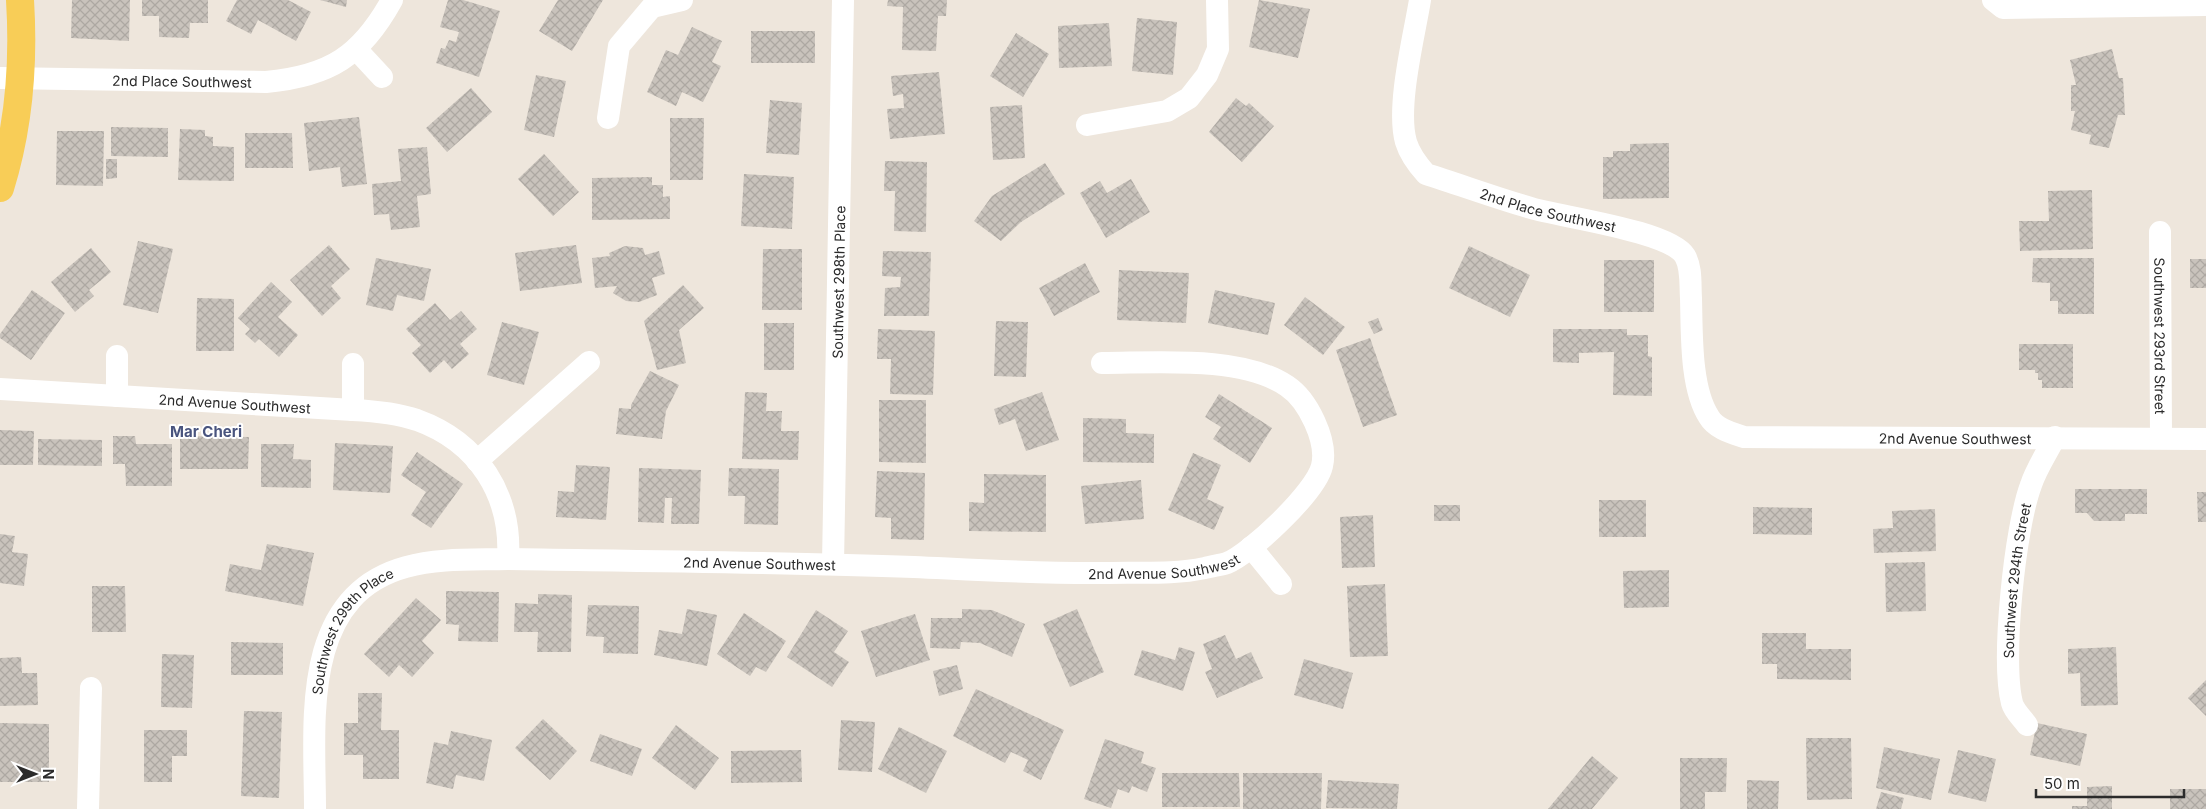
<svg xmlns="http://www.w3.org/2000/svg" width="2206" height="809" font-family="Inter,sans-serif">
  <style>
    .building { fill: url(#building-cross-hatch) }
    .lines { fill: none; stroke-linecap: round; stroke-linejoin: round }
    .minor { stroke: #fff; stroke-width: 22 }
    .major { stroke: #f8cd57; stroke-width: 28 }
    .labels { text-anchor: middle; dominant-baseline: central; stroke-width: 4; stroke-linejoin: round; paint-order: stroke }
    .street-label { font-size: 14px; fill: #2b2b2b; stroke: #fff }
    .neighbourhood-label { font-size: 15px; font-weight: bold; fill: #49547e; stroke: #fff }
  </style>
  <defs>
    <pattern id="building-cross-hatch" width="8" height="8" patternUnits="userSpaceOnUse" patternTransform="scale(1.25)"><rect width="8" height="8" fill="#c9c3bc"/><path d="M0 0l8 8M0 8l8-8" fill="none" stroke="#ada8a2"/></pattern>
  </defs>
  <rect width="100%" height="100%" fill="#eee6dc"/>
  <path class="building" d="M 72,0 L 130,0 L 129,41 L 71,38 Z
    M 142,0 L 208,0 L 208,23 L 190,23 L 189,38 L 159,37 L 159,16 L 142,16 Z
    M 237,0 L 288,0 L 311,12 L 296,41 L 258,20 L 251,34 L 226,21 Z
    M 320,0 L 347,0 L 346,7 Z
    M 448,0 L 463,0 L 500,11 L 479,77 L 436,63 L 441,48 L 445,49 L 449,40 L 456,42 L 459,32 L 440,27 Z
    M 558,0 L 603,0 L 572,51 L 539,31 Z
    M 888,0 L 947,0 L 946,16 L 938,16 L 936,51 L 902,50 L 903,7 L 887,6 Z
    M 1259,0 L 1310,9 L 1298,58 L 1249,47 Z
    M 1137,18 L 1177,22 L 1173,75 L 1132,71 Z
    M 1109,23 L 1112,66 L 1059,68 L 1058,26 Z
    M 692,27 L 722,41 L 712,62 L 721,66 L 703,102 L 682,92 L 676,106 L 647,92 L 666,50 L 678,55 Z
    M 751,31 L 815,31 L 815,63 L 751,63 Z
    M 1016,33 L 1049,54 L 1023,97 L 990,76 Z
    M 2112,49 L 2119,78 L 2123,78 L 2125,115 L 2118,115 L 2109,148 L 2089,144 L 2091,135 L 2071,130 L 2075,111 L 2071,111 L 2071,85 L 2076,85 L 2070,60 Z
    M 939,72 L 945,134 L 890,139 L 887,109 L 904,108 L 903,94 L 893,96 L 891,76 Z
    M 536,75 L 566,81 L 554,137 L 524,130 Z
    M 471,88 L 492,112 L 447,152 L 426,128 Z
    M 1236,98 L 1246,106 L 1249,103 L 1274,126 L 1242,162 L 1209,132 Z
    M 770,100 L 802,103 L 799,155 L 766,153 Z
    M 1022,105 L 1025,158 L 993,160 L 990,107 Z
    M 359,117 L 367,184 L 342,187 L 340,167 L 309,171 L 304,123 Z
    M 670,118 L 704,118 L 703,180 L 670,180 Z
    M 111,127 L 168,128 L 168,157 L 111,156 Z
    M 180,129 L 205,130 L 205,136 L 213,137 L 213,146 L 234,147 L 234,181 L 178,180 Z
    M 57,131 L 104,131 L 103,186 L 56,185 Z
    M 245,133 L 292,133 L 293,168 L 245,168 Z
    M 1669,143 L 1669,198 L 1603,199 L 1603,157 L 1613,157 L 1613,151 L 1630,151 L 1630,144 Z
    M 427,147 L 431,194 L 417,196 L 420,227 L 391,230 L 389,214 L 374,215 L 372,184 L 401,181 L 398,149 Z
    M 544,154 L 579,192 L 553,216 L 518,179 Z
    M 106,159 L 117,159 L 117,178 L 106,179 Z
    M 885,161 L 927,162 L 926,232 L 894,231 L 895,191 L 884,191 Z
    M 1045,163 L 1065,194 L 1021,222 L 1001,241 L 974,221 L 992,196 Z
    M 744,174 L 794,177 L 792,229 L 741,226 Z
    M 652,177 L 652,185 L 663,185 L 663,197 L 670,196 L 670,219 L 592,220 L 592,178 Z
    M 1131,179 L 1150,212 L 1106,238 L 1080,193 L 1100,181 L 1107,193 Z
    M 2092,190 L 2093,249 L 2020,251 L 2019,221 L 2049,221 L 2048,191 Z
    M 138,241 L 173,249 L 158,313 L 123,305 Z
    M 329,245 L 350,269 L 331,286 L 341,298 L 322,316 L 290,280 Z
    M 576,245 L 582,283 L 520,291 L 515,253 Z
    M 625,246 L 643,248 L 645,255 L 659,251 L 665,274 L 652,278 L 657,295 L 639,302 L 626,301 L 613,293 L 617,286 L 595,288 L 592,258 L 610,256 L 609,253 Z
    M 1469,246 L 1530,275 L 1510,317 L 1449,288 Z
    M 91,248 L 111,272 L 89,290 L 94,296 L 75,312 L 51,282 Z
    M 763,249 L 802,249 L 802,310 L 762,310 Z
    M 883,251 L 931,252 L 929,316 L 884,316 L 885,288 L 900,287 L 901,277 L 882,276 Z
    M 376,258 L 431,269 L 424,301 L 397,295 L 393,311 L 366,305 Z
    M 2033,258 L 2094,258 L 2094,314 L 2058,314 L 2058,301 L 2050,301 L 2050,283 L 2032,282 Z
    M 2190,259 L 2206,259 L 2206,288 L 2190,288 Z
    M 1604,260 L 1654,260 L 1654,312 L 1604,312 Z
    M 1085,263 L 1100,292 L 1054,316 L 1039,288 Z
    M 1119,270 L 1189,273 L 1186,323 L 1117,320 Z
    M 271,282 L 292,302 L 278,317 L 298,335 L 279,357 L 259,339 L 255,343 L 245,334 L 250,329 L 238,318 Z
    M 683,285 L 704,308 L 679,330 L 686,363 L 657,370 L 644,321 Z
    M 32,290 L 65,313 L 31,360 L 0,338 L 0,334 Z
    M 1215,290 L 1275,303 L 1268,335 L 1208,323 Z
    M 1305,297 L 1345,327 L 1323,355 L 1284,325 Z
    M 197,298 L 234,299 L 234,351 L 196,351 Z
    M 435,303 L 450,320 L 461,311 L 477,329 L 460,344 L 469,354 L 452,369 L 444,360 L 430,373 L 412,353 L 421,345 L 406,329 Z
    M 1378,318 L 1383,330 L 1374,334 L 1368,322 Z
    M 996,321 L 1028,322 L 1026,377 L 994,376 Z
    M 502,322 L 539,332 L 524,385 L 487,375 Z
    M 764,323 L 794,323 L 794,370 L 764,370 Z
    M 878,329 L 935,331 L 933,395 L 890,394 L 891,359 L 877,359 Z
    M 1553,329 L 1627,329 L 1627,335 L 1648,335 L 1648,356 L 1652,357 L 1652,396 L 1613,395 L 1614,352 L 1579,353 L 1579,363 L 1553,362 Z
    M 1370,338 L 1397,415 L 1363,427 L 1336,350 Z
    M 2019,344 L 2073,344 L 2073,388 L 2042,388 L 2042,380 L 2038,380 L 2038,373 L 2035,373 L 2035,370 L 2019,370 Z
    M 650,371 L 679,385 L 666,411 L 662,439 L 616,434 L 619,408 L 631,409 L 631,405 Z
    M 745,392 L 767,393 L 766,411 L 782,411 L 781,431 L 799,431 L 798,460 L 742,459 Z
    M 1042,392 L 1059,440 L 1026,451 L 1015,419 L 999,425 L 994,409 Z
    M 1219,394 L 1272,428 L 1250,463 L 1213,439 L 1221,427 L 1205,417 Z
    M 879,400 L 926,400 L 926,463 L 879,462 Z
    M 1083,418 L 1126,419 L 1126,433 L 1154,434 L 1154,463 L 1083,462 Z
    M 0,430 L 34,431 L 33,465 L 0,465 Z
    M 113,436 L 135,436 L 136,444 L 172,444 L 172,486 L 126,486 L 125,464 L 113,464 Z
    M 180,436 L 249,437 L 248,469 L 180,469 Z
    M 38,439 L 102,440 L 102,466 L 38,465 Z
    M 335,443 L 393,446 L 390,493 L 333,490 Z
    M 261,444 L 294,444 L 293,459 L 311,460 L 311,488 L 261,487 Z
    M 417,452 L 463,484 L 431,528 L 411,515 L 426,492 L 401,475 Z
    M 1193,453 L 1221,465 L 1207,499 L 1224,507 L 1214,530 L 1168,510 Z
    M 576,465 L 610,467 L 606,520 L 556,517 L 558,491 L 574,492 Z
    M 639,468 L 701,470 L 699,524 L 671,524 L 672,498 L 665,498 L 664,523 L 638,522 Z
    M 729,468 L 779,469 L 778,525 L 744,524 L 745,496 L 728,496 Z
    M 877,471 L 925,473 L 924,540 L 891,539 L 891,518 L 875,517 Z
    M 984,474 L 1046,475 L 1046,532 L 969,531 L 969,502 L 984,503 Z
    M 1141,480 L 1144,519 L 1085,524 L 1081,486 Z
    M 2075,489 L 2147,489 L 2147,514 L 2125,514 L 2125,521 L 2094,521 L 2087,513 L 2075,513 Z
    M 2197,492 L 2206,492 L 2206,522 L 2198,522 Z
    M 1599,500 L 1646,500 L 1646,537 L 1599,537 Z
    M 1434,505 L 1460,505 L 1460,521 L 1434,521 Z
    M 1753,507 L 1812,508 L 1812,535 L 1753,534 Z
    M 1935,509 L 1936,551 L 1874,553 L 1873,529 L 1893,528 L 1892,511 Z
    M 1373,515 L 1375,567 L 1342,568 L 1340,517 Z
    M 0,534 L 15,536 L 12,552 L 28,554 L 24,586 L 0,583 Z
    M 267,544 L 314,553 L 303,606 L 225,591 L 230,564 L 261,570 Z
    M 1925,562 L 1926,611 L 1886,612 L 1885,563 Z
    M 1669,570 L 1669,607 L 1624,608 L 1623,571 Z
    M 1385,584 L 1388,656 L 1350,657 L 1347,586 Z
    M 92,586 L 125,586 L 126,632 L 92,632 Z
    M 446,591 L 499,592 L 498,642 L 458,641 L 459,625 L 446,624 Z
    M 538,594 L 572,595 L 571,652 L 537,652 L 538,632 L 514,632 L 515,603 L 538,604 Z
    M 416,598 L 441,620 L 422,641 L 434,653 L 412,677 L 399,665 L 389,677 L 364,654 Z
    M 588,605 L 639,606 L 638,654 L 603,653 L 604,637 L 586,636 Z
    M 687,609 L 717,615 L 707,666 L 654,655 L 659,630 L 682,634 Z
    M 962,609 L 992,610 L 1025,624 L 1012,657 L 980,643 L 961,642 L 960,649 L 930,648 L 931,618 L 962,618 Z
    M 1077,609 L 1104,672 L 1070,687 L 1043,624 Z
    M 816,610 L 848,631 L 834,652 L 849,662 L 832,687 L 787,657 Z
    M 744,613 L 786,641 L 766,672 L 756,667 L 750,676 L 717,654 Z
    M 915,614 L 930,660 L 876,677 L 861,631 Z
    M 1762,633 L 1806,633 L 1806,649 L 1851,649 L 1851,680 L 1777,679 L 1777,664 L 1762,664 Z
    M 1225,635 L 1236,659 L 1251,652 L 1263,678 L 1217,698 L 1205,672 L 1212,669 L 1203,644 Z
    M 231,642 L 283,643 L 283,675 L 231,675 Z
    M 1179,647 L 1195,652 L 1183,691 L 1134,675 L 1142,650 L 1175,660 Z
    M 2116,647 L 2118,705 L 2081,706 L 2080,673 L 2068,674 L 2068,649 Z
    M 162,654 L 194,655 L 192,708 L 161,707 Z
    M 21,657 L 22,673 L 37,673 L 38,705 L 0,706 L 0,658 Z
    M 1304,659 L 1353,673 L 1343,709 L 1294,695 Z
    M 957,665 L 963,689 L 939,696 L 933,671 Z
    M 2206,680 L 2206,716 L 2188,698 Z
    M 976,689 L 1064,730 L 1041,780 L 1023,771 L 1028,760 L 1011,752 L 1005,763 L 953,736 Z
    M 358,693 L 382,693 L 381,730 L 399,730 L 399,779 L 363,779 L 363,755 L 344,755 L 344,723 L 358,723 Z
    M 244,711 L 282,712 L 279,798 L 241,796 Z
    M 543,719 L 577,751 L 550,780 L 515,748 Z
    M 841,720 L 875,722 L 872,772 L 838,770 Z
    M 0,723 L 49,724 L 49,782 L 0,782 Z
    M 2037,723 L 2087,734 L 2080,766 L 2030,755 Z
    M 676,725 L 719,758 L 695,790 L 652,758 Z
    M 899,727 L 947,751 L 926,793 L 878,769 Z
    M 144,730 L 187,730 L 187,756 L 172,756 L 172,782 L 144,782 Z
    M 451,731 L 492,740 L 484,781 L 456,775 L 453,789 L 426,783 L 434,742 L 448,745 Z
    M 600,734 L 642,749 L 632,776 L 590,761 Z
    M 1806,738 L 1851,738 L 1852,799 L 1807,800 Z
    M 1105,739 L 1144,752 L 1141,763 L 1156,768 L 1147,792 L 1132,786 L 1129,793 L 1118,789 L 1111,808 L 1084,799 Z
    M 1884,747 L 1940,759 L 1931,800 L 1876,788 Z
    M 801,750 L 802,782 L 731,783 L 731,751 Z
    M 1958,750 L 1996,759 L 1986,802 L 1948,793 Z
    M 1592,756 L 1618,778 L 1592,809 L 1548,809 Z
    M 1680,758 L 1727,758 L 1726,792 L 1705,792 L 1705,809 L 1680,809 Z
    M 1162,773 L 1239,773 L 1240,807 L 1162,807 Z
    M 1243,773 L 1322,773 L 1321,809 L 1243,809 Z
    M 1328,780 L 1399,784 L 1397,809 L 1326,808 Z
    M 1747,780 L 1779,781 L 1778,809 L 1747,809 Z
    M 2112,786 L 2112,809 L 2072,809 L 2072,806 L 2087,806 L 2087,787 Z
    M 2170,789 L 2206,789 L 2206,809 L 2170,809 Z
    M 1881,792 L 1904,798 L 1901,809 L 1876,809 Z"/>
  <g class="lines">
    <g class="minor">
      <path id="s1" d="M 1420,0 C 1414,37 1396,107 1406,142 C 1410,155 1417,164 1426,174 C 1461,185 1496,198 1531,208 C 1561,217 1670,231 1685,256 C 1692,268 1690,285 1691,298 C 1692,332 1690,388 1709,417 C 1716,429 1732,433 1744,437 L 2206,439"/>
      <path d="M 1993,0 L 2003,8 L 2206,5"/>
      <path d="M 356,49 L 382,77"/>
      <path id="s2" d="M 0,78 L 266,82 C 330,76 361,56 392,0"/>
      <path d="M 608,118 L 619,46 L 652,7 L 682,0"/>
      <path d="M 1087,125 L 1167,111 L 1189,98 L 1207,75 L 1218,49 L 1217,0"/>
      <path id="s3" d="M 2160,232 L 2161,438"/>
      <path d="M 353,364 L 353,410"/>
      <path id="s4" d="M 0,389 L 353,410 C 374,411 396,413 417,420 C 478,442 512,495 508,559"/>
      <path d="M 117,396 L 117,356"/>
      <path d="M 477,461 L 589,362"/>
      <path d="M 1251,547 L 1281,584"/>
      <path id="s5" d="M 833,564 L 843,0"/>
      <path id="s6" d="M 2027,725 C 2023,719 2014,711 2012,703 C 2001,660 2015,527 2031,485 C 2036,469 2047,453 2055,437"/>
      <path d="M 88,809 L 91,688"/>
      <path id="s7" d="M 315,809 C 315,724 299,596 406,567 C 438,558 474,560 508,559 C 643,561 779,562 914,567 C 979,570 1043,574 1108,573 C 1141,572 1172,575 1205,568 C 1212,566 1221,565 1227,563 C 1251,553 1316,492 1322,466 C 1328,441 1308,400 1287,386 C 1241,355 1155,363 1102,363"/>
    </g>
    <path class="major" d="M 0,188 C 19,127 24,63 20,0"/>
  </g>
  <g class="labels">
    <g class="street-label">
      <text stroke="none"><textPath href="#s2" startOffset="182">2nd Place Southwest</textPath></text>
      <text stroke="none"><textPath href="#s1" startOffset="309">2nd Place Southwest</textPath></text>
      <text stroke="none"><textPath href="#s5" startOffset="282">Southwest 298th Place</textPath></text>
      <text stroke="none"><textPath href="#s3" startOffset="104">Southwest 293rd Street</textPath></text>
      <text stroke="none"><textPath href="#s4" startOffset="235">2nd Avenue Southwest</textPath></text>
      <text stroke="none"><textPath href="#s1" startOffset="872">2nd Avenue Southwest</textPath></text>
      <text stroke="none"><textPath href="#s7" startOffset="636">2nd Avenue Southwest</textPath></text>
      <text stroke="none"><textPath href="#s7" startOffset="1041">2nd Avenue Southwest</textPath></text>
      <text stroke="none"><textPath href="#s6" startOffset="150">Southwest 294th Street</textPath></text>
      <text stroke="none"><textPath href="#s7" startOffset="191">Southwest 299th Place</textPath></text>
    </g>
    <g class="neighbourhood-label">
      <text x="206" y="431">Mar Cheri</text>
    </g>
  </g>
  <g transform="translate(35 774) rotate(90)" stroke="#ffffff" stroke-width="4" paint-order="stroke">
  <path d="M0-4L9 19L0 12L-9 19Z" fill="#2b2b2b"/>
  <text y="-8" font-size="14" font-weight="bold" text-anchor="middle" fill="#2b2b2b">N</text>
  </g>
  <path d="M2036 789v8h148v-8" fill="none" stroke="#2b2b2b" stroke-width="2.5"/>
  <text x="2044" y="789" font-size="15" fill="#2b2b2b" stroke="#ffffff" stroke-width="4" paint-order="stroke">50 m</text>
</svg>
